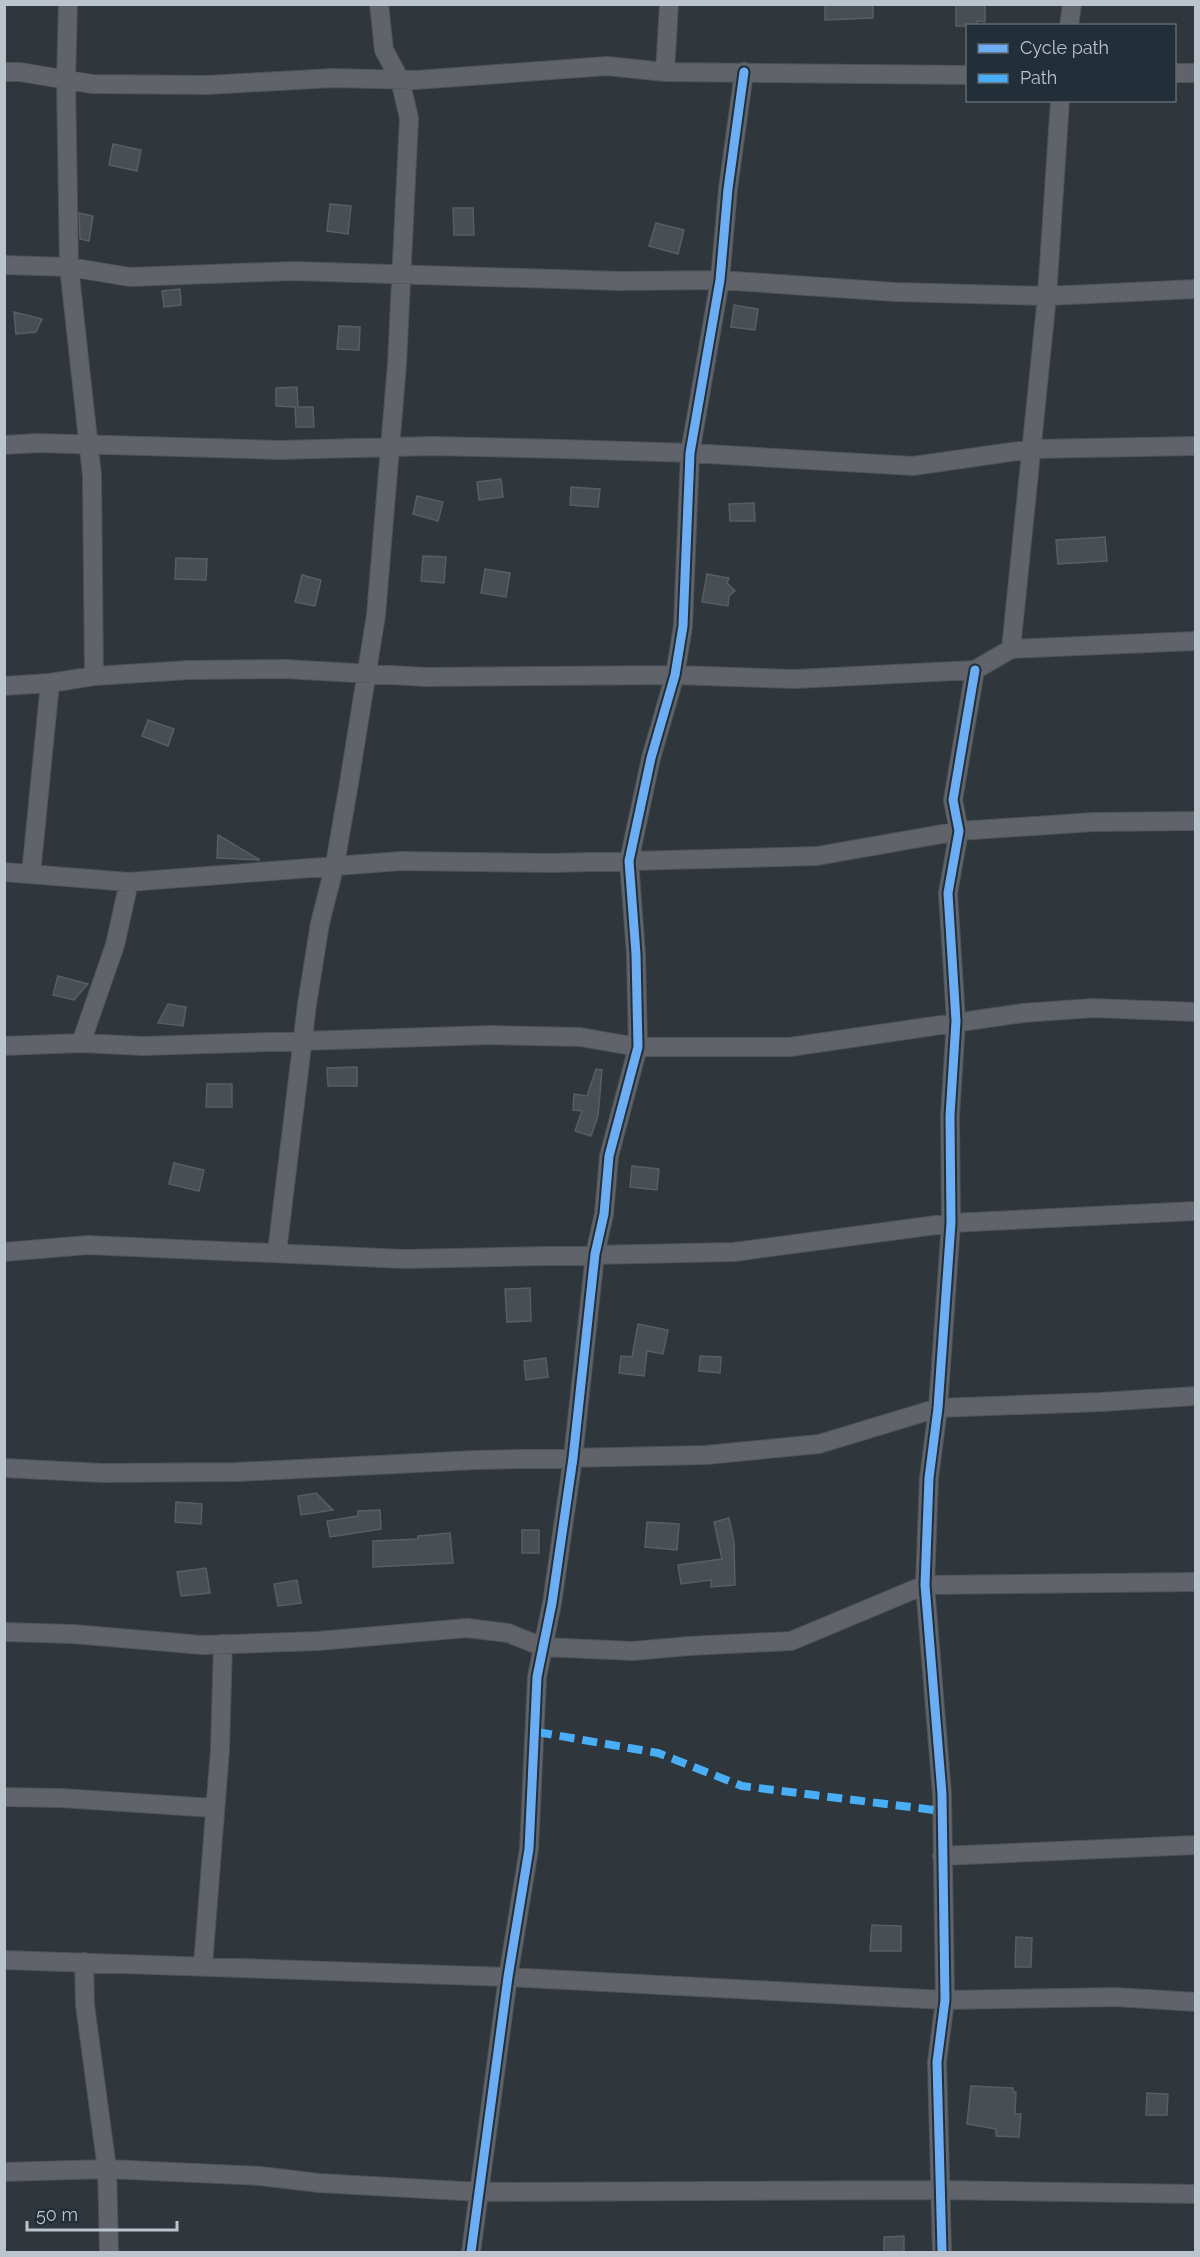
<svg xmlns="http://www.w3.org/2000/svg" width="1200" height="2257" font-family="Raleway,sans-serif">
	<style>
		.building { fill: #484f54; stroke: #585e63; stroke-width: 1.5 }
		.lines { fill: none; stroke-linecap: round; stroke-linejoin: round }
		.street-casing { stroke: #4d5257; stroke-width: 20 }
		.street { stroke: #60646a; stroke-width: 18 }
		.quiet { stroke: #49aef6; stroke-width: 8; stroke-dasharray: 15 8; stroke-linecap: butt }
		.cycleway-casing { stroke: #222e38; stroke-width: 13 }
		.cycleway { stroke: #6dadf4; stroke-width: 9 }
	</style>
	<rect width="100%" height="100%" fill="#2f363c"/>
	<path class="building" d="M825 4H873V18L825 20Z
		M956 4H985V22L977 21V26H956Z
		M113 144 141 150 137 171 109 165Z
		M330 204 351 206 348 234 327 231Z
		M453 208H473L474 235H454Z
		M79 213 93 216 89 241 80 239Z
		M656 223 684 230 678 254 649 246Z
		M180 289 181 305 164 307 162 291Z
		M734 305 758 309 755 330 731 327Z
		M14 312 42 319 36 332 16 334Z
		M339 326 360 327 359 350 337 349Z
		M297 387 298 407H313L314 427H296L295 407 276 406V388Z
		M501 479 503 497 479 500 477 482Z
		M571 487 600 489 598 507 570 505Z
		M417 496 443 502 438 521 413 514Z
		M754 503 755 521H730L729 504Z
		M1105 537 1107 561 1058 564 1056 540Z
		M423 556 446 557 444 583 421 581Z
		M176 558 207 559 206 580 175 579Z
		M485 569 510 573 506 597 481 593Z
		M707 574 729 578 727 583 735 591 729 596 728 606 702 602Z
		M302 575 321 580 315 606 295 602Z
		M148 720 174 729 168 746 142 736Z
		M218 835 260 860 217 858Z
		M58 976 88 984 74 1000 53 995Z
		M168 1004 186 1007 183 1026 158 1023Z
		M357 1067V1086H328L327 1068Z
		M596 1069 602 1070 598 1116 591 1136 575 1131 582 1111 573 1110 574 1094 587 1096Z
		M207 1084H232V1107H206Z
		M174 1163 204 1170 199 1191 169 1184Z
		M632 1166 659 1169 657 1190 630 1187Z
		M530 1288 531 1321 507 1322 505 1289Z
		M638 1324 668 1330 663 1354 647 1351 644 1376 619 1373 621 1356 632 1357Z
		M700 1356 721 1357 720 1373 699 1371Z
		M546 1358 548 1377 526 1380 524 1361Z
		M316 1493 333 1510 301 1515 298 1496Z
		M176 1502 202 1504 201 1524 175 1522Z
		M380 1510 381 1529 330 1537 327 1521 358 1516V1511Z
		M729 1518 734 1542 735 1585 711 1587V1580L681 1584 678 1565 722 1559 714 1522Z
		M647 1522 679 1524 677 1550 645 1547Z
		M522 1530H539V1553H522Z
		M450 1533 453 1563 373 1567V1541L418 1539V1536Z
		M206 1568 210 1593 181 1596 177 1572Z
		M297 1580 301 1603 278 1606 274 1584Z
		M872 1925 901 1926V1951H870Z
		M1016 1937 1032 1938 1031 1967H1015Z
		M971 2086 1013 2088V2092H1016L1015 2114H1021L1019 2137 996 2136V2129L967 2124Z
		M1147 2093 1168 2094 1167 2115H1146Z
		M904 2236V2253H884V2237Z"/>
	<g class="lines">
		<g class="street-casing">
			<path id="street" d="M68 4 66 80 69 267 92 476 94 676
				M1069 26 1072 4
				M4 72H20L92 84 207 85 333 78 416 80 607 66 665 72 968 75
				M665 72 669 4
				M1174 73H1196
				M4 265 69 267 130 277 293 271 620 281 720 280 895 292 1047 296 1196 289
				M4 445 38 443 280 450 432 446 563 449 690 453 913 466 1032 449 1196 446
				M1011 649 1047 296 1060 100
				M4 686 50 683 94 676 189 670 285 669 426 677 675 675 795 679 975 670 1011 649 1196 641
				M4 872 129 882 401 861 553 863 817 856 959 831 1094 822 1196 821
				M31 874 50 683
				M81 1043 115 945 129 882
				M4 1046 81 1043 143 1046 490 1035 580 1037 638 1047H790L1023 1013 1093 1008 1196 1012
				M4 1252 88 1245 405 1259 734 1252 951 1223 1196 1211
				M277 1252 307 1004 320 923 335 864 349 783 376 615 397 364 409 118 400 80 384 50 379 4
				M4 1468 103 1473 237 1472 476 1460 706 1455 819 1444 938 1408 1101 1402 1196 1396
				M4 1632 73 1634 202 1645 318 1641 467 1628 508 1633 543 1647 633 1651 689 1646 791 1641 925 1585 1196 1582
				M4 1797 61 1798 214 1808
				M942 1856 1196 1845
				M4 1960 508 1977 945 2000 1115 1997 1196 2002
				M84 1962 85 2005 107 2169 109 2252
				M203 1965 220 1749 223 1644
				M4 2172 107 2169 260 2176 319 2183 480 2192 941 2190 1196 2194
				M471 2252 508 1977 529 1849 537 1677 552 1603 573 1458 595 1254 604 1214 609 1156 638 1047 636 954 629 861 651 758 675 675 683 626 690 453 720 280 728 189 744 72
				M942 2252 937 2062 945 2000 942 1794 925 1585 929 1478 938 1408 951 1223 950 1116 956 1021 948 893 959 831 953 800 975 670"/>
		</g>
		<use href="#street" class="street"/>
		<path class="quiet" d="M537 1732 658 1753 742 1786 942 1811"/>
		<g class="cycleway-casing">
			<path id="cycleway" d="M471 2252 508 1977 529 1849 537 1677 552 1603 573 1458 595 1254 604 1214 609 1156 638 1047 636 954 629 861 651 758 675 675 683 626 690 453 720 280 728 189 744 72
				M942 2252 937 2062 945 2000 942 1794 925 1585 929 1478 938 1408 951 1223 950 1116 956 1021 948 893 959 831 953 800 975 670"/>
		</g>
		<use href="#cycleway" class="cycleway"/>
	</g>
	<rect width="1200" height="2257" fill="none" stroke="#bbc3cc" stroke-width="12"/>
	<rect x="966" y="24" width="210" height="78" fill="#222e38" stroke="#5f6a73" stroke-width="1.5"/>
	<rect x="978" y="44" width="30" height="9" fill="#6dadf4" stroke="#5f6a73" stroke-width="1.5"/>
	<text x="1020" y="54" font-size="18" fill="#bbc3cc">Cycle path</text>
	<rect x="978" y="74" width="30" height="9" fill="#49aef6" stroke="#5f6a73" stroke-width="1.5"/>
	<text x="1020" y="84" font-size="18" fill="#bbc3cc">Path</text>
	<path d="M27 2221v9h150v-9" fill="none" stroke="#bbc3cc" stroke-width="3"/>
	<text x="36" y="2221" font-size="18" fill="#bbc3cc" stroke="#222e38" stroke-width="4.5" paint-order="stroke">50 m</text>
</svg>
